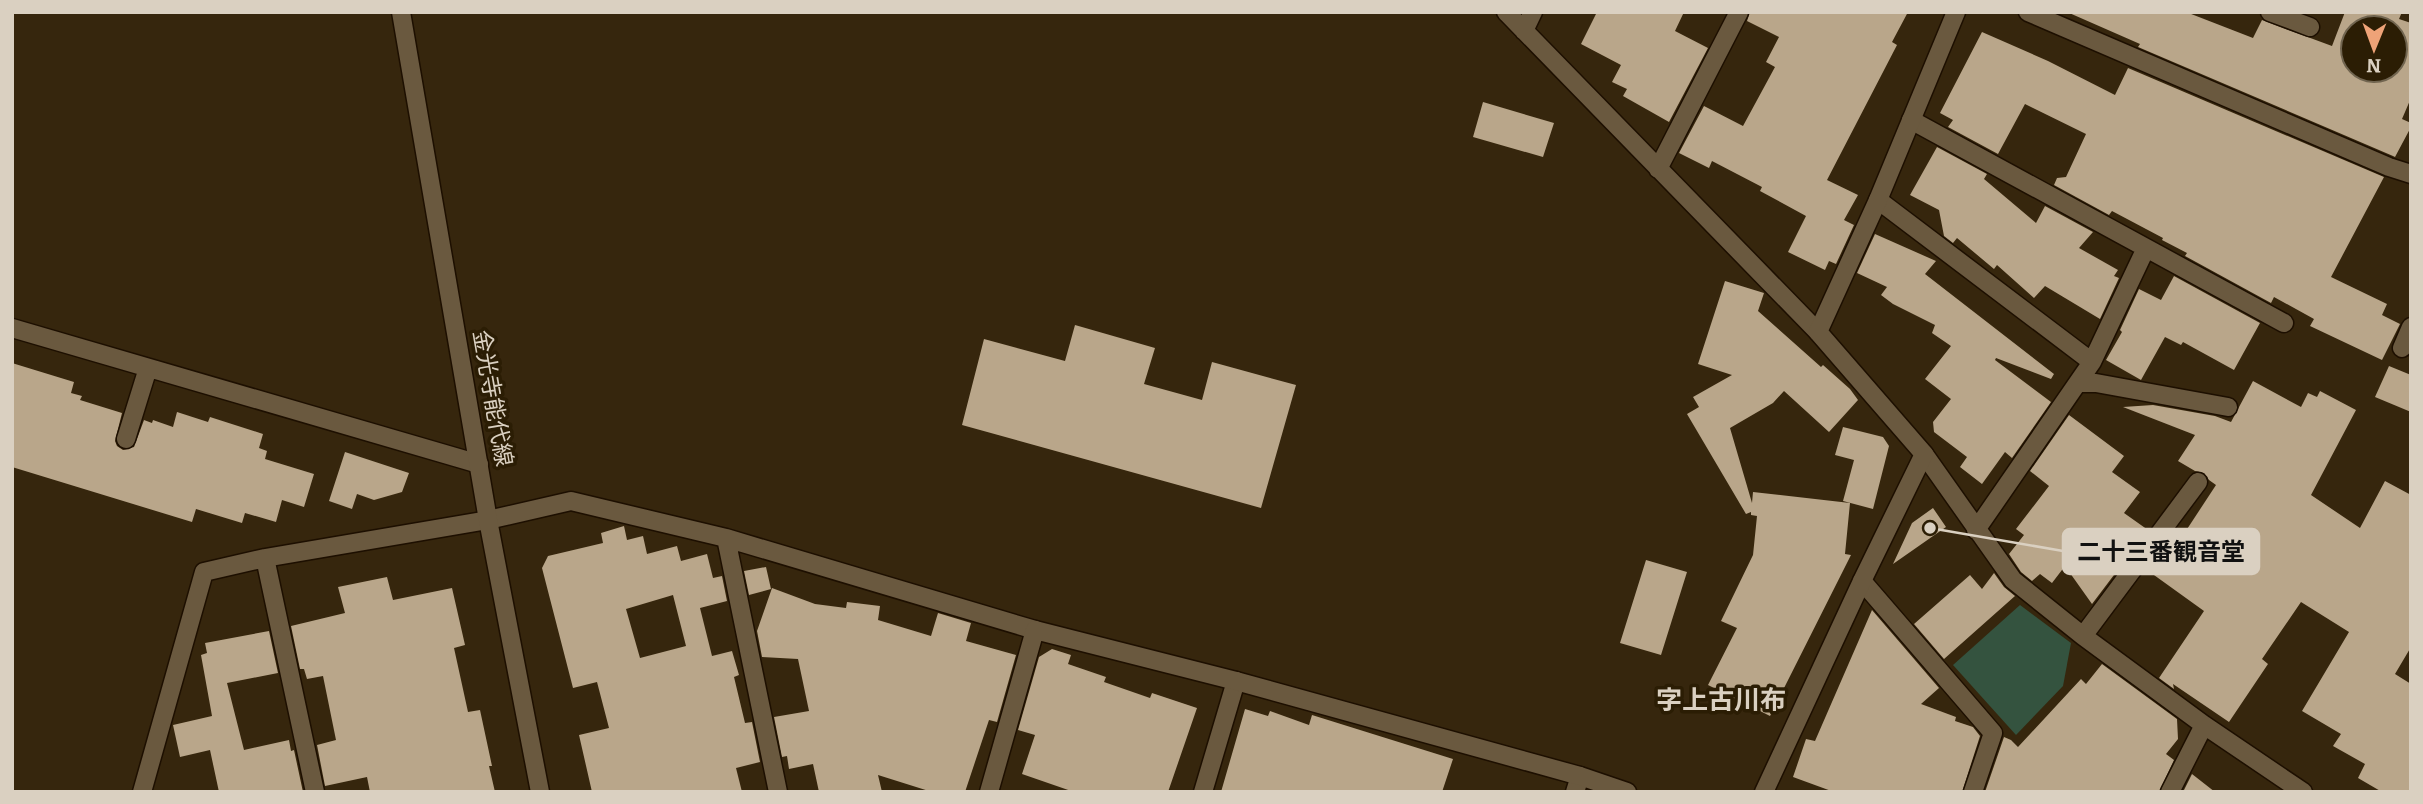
<svg xmlns="http://www.w3.org/2000/svg" width="2423" height="804" font-family="Bitter,'Noto Sans JP',serif">
	<style>
		.green { fill: #34533f }
		.building { fill: #b9a68a; fill-rule: evenodd }
		.lines { fill: none; stroke-linecap: round; stroke-linejoin: round }
		.street-casing { stroke: #1d0f00; stroke-width: 21 }
		.secondary-casing { stroke: #1d0f00; stroke-width: 21 }
		.street { stroke: #6a593f; stroke-width: 18 }
		.secondary { stroke: #6a593f; stroke-width: 18 }
		.labels { text-anchor: middle; dominant-baseline: central; stroke-width: 7; stroke-linejoin: round; paint-order: stroke }
		.street-label { font-size: 23px; fill: #dad0c1; stroke: #2b1d04 }
		.quarter-label { font-size: 26px; font-weight: bold; fill: #dad0c1; stroke: #2b1d04 }
		.leader { fill: none; stroke: #dad0c1; stroke-width: 2.5 }
		.callout-dot { fill: #dad0c1; stroke: #2b1d04; stroke-width: 2.5 }
		.callout { fill: #dad0c1; stroke: #dad0c1; stroke-width: 2.5 }
		.callout-label { font-size: 24px; text-anchor: middle; font-weight: bold; fill: #111 }
	</style>
	<rect width="100%" height="100%" fill="#36260d"/>
	<path class="green" d="M2020 605 2071 643 2063 686 2016 735 1953 665Z"/>
	<path class="building" d="M1597 12H1684L1675 31 1708 48 1669 122 1623 96 1627 89 1612 82 1621 65 1581 44Z
		M1750 12H1908L1892 42 1897 45 1827 180 1858 195 1844 220 1854 225 1836 264 1829 261 1825 270 1788 252 1806 216 1760 191 1762 187 1712 161 1709 168 1679 153 1704 106 1743 126 1775 67 1766 62 1779 37 1747 21Z
		M2067 12H2186L2253 38 2262 20 2332 46 2345 12H2402L2399 19 2411 23V98L2402 119 2411 123V127L2395 157 2393 156 2138 47 2140 44ZM2353 28H2395V70H2353Z
		M1982 32 2048 61 2115 95 2128 68 2384 177 2331 277 2387 304 2382 315 2400 324 2382 360 2310 326 2314 319 2274 297 2271 303 2185 256 2187 253 2162 240 2163 238 2112 211 2109 215 2054 185 2057 178 2066 177 2086 134 2025 104 1998 154 1948 127 1953 120 1940 113Z
		M1483 102 1554 123 1543 157 1473 137Z
		M1937 147 1987 174 1984 179 2036 223 2045 206 2093 232 2079 248 2118 270 2114 276 2119 278 2100 319 2045 286 2034 298 1997 265 1994 269 1957 238 1953 243 1944 236 1939 210 1910 195Z
		M1875 234 1936 261 1925 274 2054 374 2051 379 1996 358 1995 360 2051 402 2012 458 2005 452 1982 484 1960 467 1967 457 1934 432 1933 422 1951 399 1925 379 1951 346 1932 333 1935 325 1893 304 1881 295 1887 287 1857 273Z
		M2174 276 2260 323 2234 370 2183 342 2181 345 2165 337 2141 380 2106 360 2122 332 2120 330 2139 289 2161 300Z
		M1725 281 1764 293 1758 311 1821 367 1823 365 1850 389 1858 400 1829 432 1784 391 1773 403 1730 428 1752 503 1753 492 1850 503 1845 554 1851 555 1770 716 1708 685 1737 628 1721 621 1753 555 1757 516 1751 515V512L1746 514 1687 414 1699 407 1693 397 1732 375 1698 364Z
		M1075 325 1155 348 1144 384 1202 400 1212 362 1296 385 1261 508 962 425 984 339 1065 361Z
		M12 363 74 382 71 393 82 396 80 400 122 413 115 441 117 446 123 450 134 447 144 420 152 423 153 420 173 427 177 412 208 422 210 417 263 434 259 448 267 451 265 459 314 474 304 507 282 500 276 522 245 513 242 523 196 509 192 522 12 467Z
		M2389 366 2411 375V412L2375 397Z
		M2253 381 2301 407 2308 393 2317 397 2320 391 2356 410 2311 495 2360 528 2385 481 2411 495V647L2395 674 2411 684V792H2382L2358 778 2365 764 2333 746 2341 734 2302 711 2349 632 2301 602 2262 659 2268 664 2229 722 2173 684 2174 689 2159 678 2204 611 2147 570 2167 543 2174 549 2216 485 2209 480 2204 473 2195 471 2178 461 2195 435 2123 407 2153 405 2215 416 2231 422Z
		M2069 415 2124 456 2112 472 2140 492 2124 513 2148 530 2092 604 2065 566 2052 583 2040 574 2032 581 2021 572 2009 554 2024 535 2016 529 2049 486 2030 471Z
		M1843 427 1883 437 1889 446 1873 509 1843 501 1854 460 1835 455Z
		M345 452 409 473 402 492 374 500 357 494 352 509 329 501Z
		M1933 508 1946 527 1893 564 1912 523Z
		M624 526 627 540 643 536 647 554 677 546 681 561 707 554 713 578 722 576 727 601 700 608 712 656 732 651 739 675 734 677 745 723 752 722 760 762 736 768 742 792H592L579 735 609 728 597 682 573 688 542 568 548 556 603 543 601 533ZM673 595 686 646 640 658 626 609Z
		M1646 560 1687 572 1661 655 1620 643Z
		M766 567 771 589 749 595 744 571Z
		M1994 573 2004 587 2015 596 1944 659 1914 624 1970 575 1982 589Z
		M387 577 393 600 452 588 465 645 454 648 468 712 480 710 492 766H489L495 792H370L367 777 325 786 317 745 336 740 323 676 307 679 304 669H300L291 626 345 613 338 587Z
		M772 588 815 604 846 608 847 602 880 606 878 620 931 636 938 613 971 623 966 641 1016 655 997 722 989 720 965 792H932L878 775 882 792H819L813 764 789 769 787 756 782 757 774 717 809 711 798 659 762 657 757 631Z
		M1872 610 1939 688 1921 704 1956 717 1955 721 1973 727 1980 736 1962 792H1834L1793 777 1806 739 1815 741Z
		M269 631 278 673 227 683 244 750 289 740 291 751 294 750 303 792H219L210 750 180 757 173 725 212 716 201 655 207 653 205 643Z
		M1052 649 1071 655 1068 664 1106 677 1104 682 1150 698 1152 693 1197 708 1168 792H1074L1022 774 1035 735 1018 730 1039 657Z
		M2102 664 2177 719 2178 739 2166 754 2174 760 2159 792H1985L2004 737 2011 740 2018 747 2081 679 2086 684Z
		M1245 709 1268 716 1270 711 1309 725 1312 715 1453 759 1442 792H1221Z
		M2192 774 2215 792H2183Z"/>
	<g class="lines">
		<g class="street-casing">
			<path id="street" d="M1506 12 1818 332
				M2028 12 2389 167 2411 174
				M2270 12 2310 27
				M1524 31 1533 12
				M1911 120 2284 323
				M1658 169 1739 12
				M1878 200 2092 362 2146 248
				M12 328 479 464
				M2402 348 2411 327
				M2078 383H2096L2228 407
				M126 439 148 368
				M1924 454 2013 580 2083 636 2204 725 2303 792
				M1976 530 2092 362
				M726 538 778 792
				M265 558 315 792
				M1862 581 1993 733 1973 792
				M2083 636 2198 482
				M142 792 204 572 265 558 488 520 571 501 726 538 1035 630
				M1203 792 1236 681
				M1575 792 1580 776
				M2170 792 2204 725"/>
		</g>
		<g class="secondary-casing">
			<path id="secondary" d="M401 12 488 520 540 792
				M989 792 1035 630 1236 681 1580 776 1627 792
				M1764 792 1862 581 1924 454 1818 332 1878 200 1956 12"/>
		</g>
		<use href="#street" class="street"/>
		<use href="#secondary" class="secondary"/>
	</g>
	<g class="labels">
		<g class="street-label">
			<text transform="translate(493 398) rotate(80)">金光寺能代線</text>
		</g>
		<g class="quarter-label">
			<text x="1721" y="700">字上古川布</text>
		</g>
	</g>
	<path class="leader" d="M1930 528L2063 551"/>
	<circle class="callout-dot" cx="1930" cy="528" r="7"/>
	<rect class="callout" x="2063" y="529" width="196" height="45" rx="7"/>
	<g class="callout-label">
		<text x="2161" y="560">二十三番観音堂</text>
	</g>
	<rect width="2423" height="804" fill="none" stroke="#dad0c1" stroke-width="28"/>
	<g transform="translate(2374 49) rotate(181)"><circle r="33" fill="#2b1d04" stroke="#716550" stroke-width="2"/>
	<path d="M0-5L12 26L0 18L-12 26Z" fill="#efa378"/>
	<text y="-10" font-size="19" font-weight="bold" text-anchor="middle" fill="#dad0c1">N</text>
	</g>
</svg>
